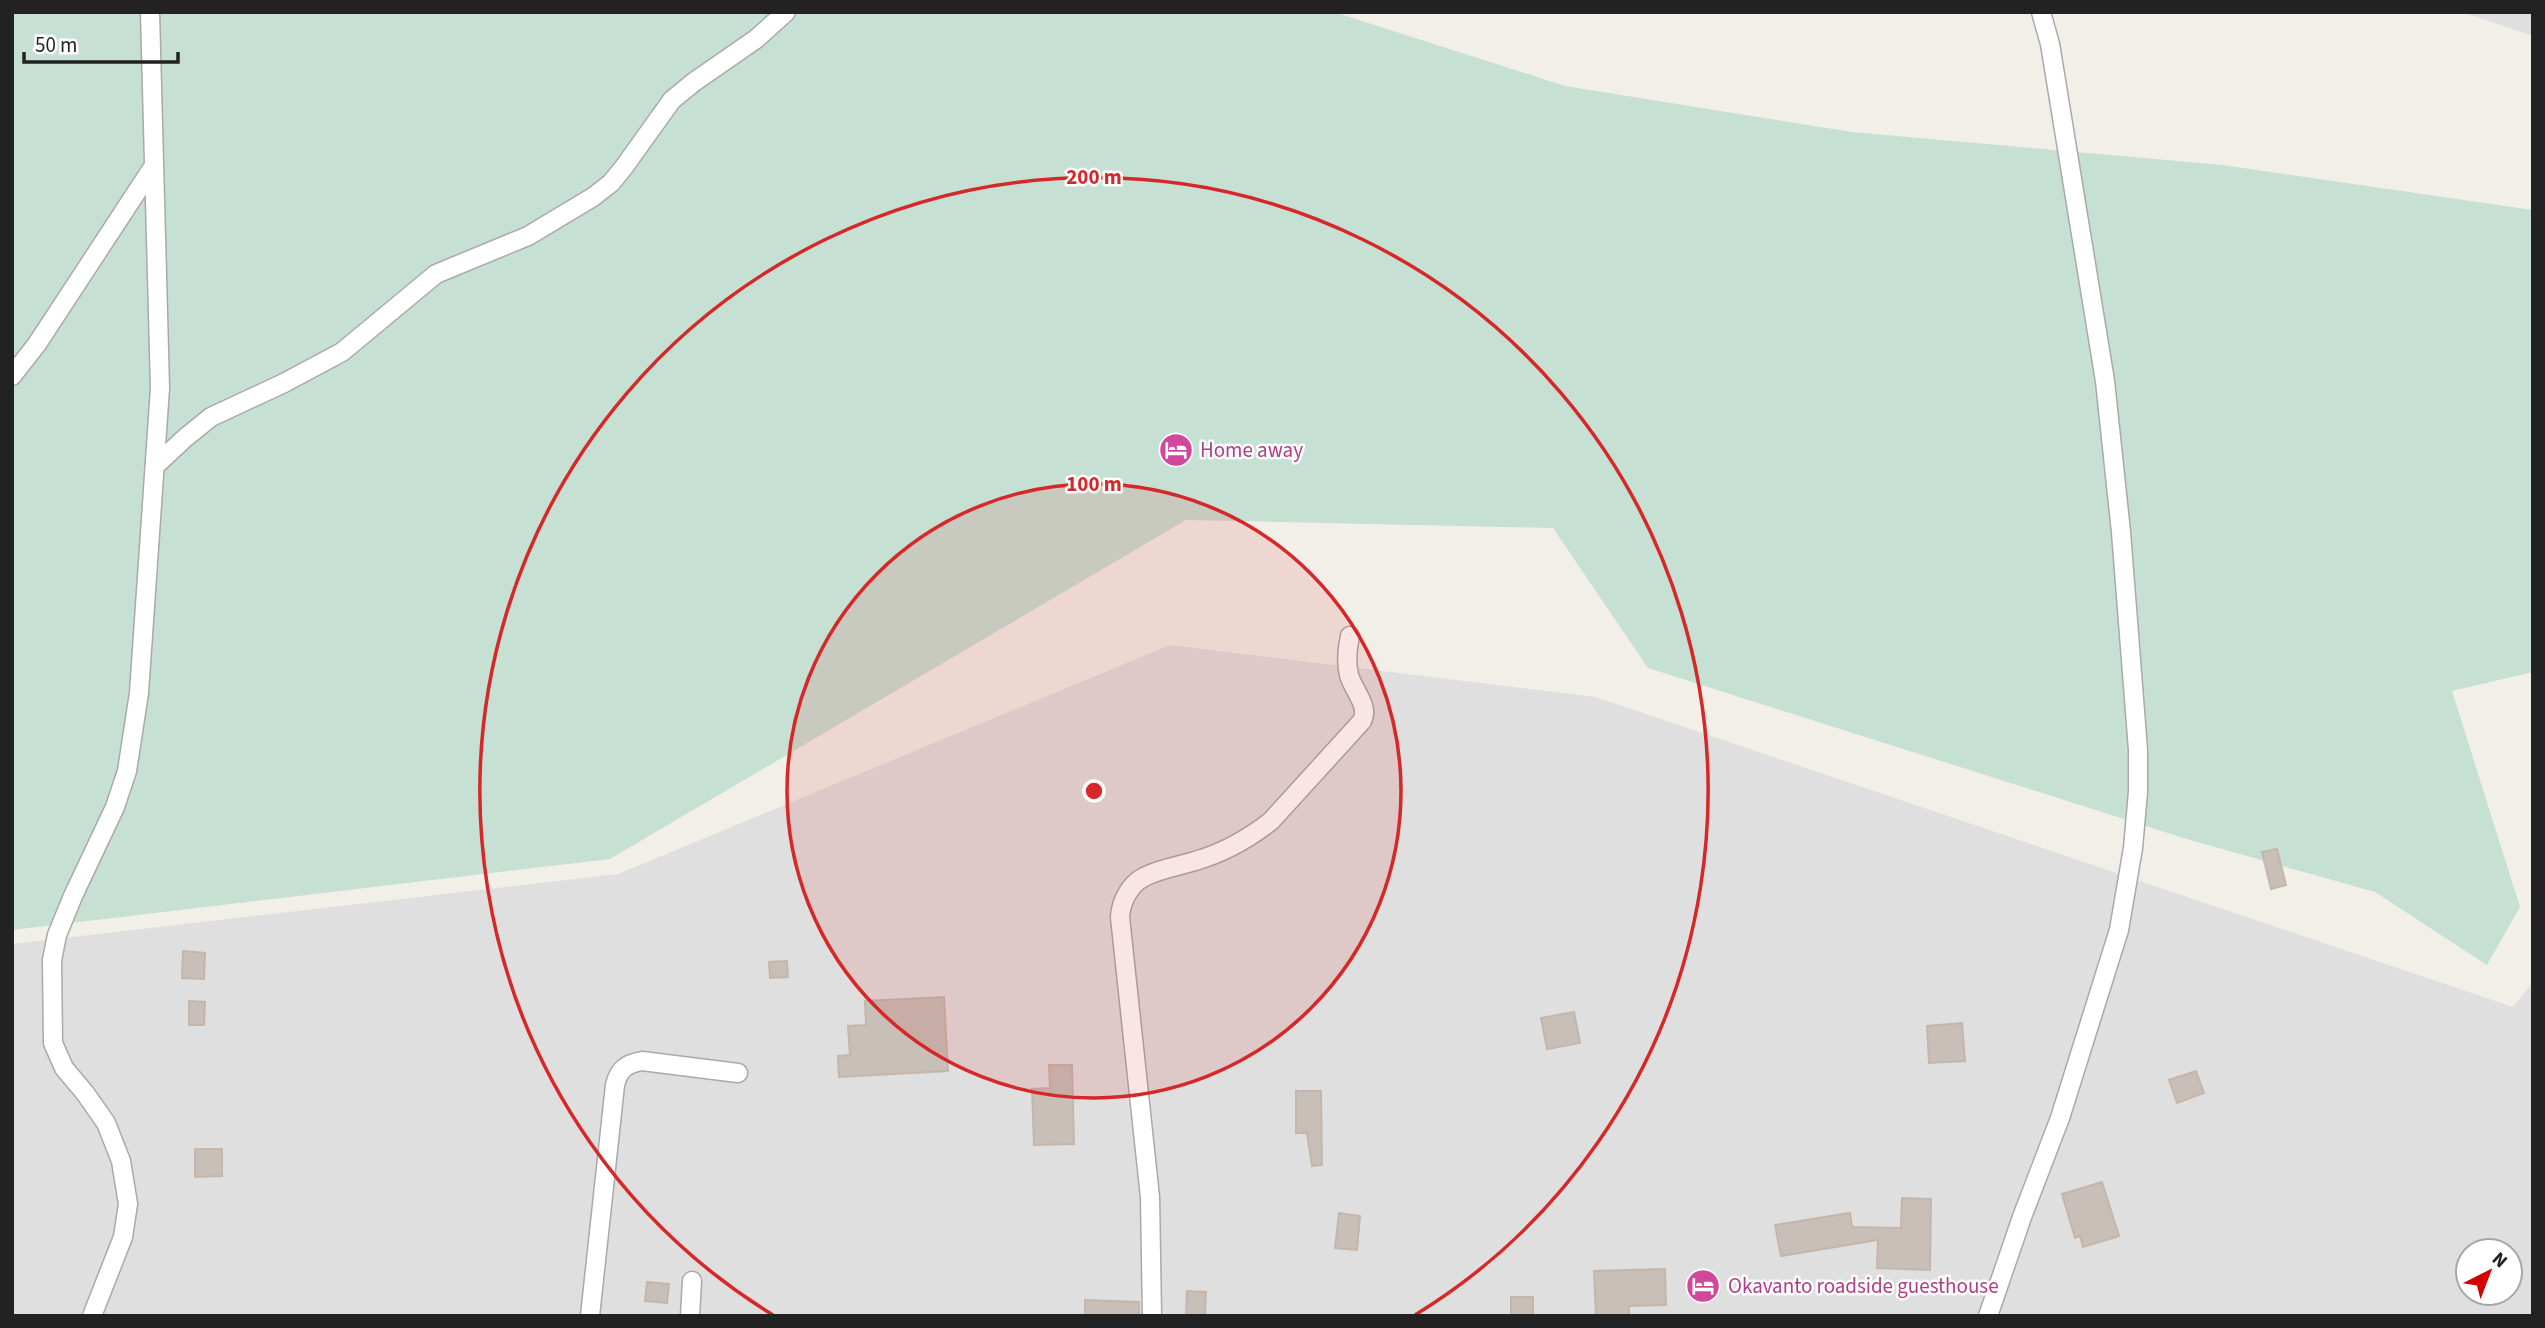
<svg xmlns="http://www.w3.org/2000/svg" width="2545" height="1328" font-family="'Source Sans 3',sans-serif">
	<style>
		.residential { fill: #e0dfdf; fill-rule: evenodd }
		.wetland { fill: #c6e0d4 }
		.building { fill: #c7bfb8; stroke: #c4b6ab; stroke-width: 2 }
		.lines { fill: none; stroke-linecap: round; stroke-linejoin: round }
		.minor-casing { stroke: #a9a9a9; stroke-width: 21 }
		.minor { stroke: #fff; stroke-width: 18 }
		.ring { fill: none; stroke: #d62828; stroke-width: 3.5 }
		.labels { text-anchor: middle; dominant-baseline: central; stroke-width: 5; stroke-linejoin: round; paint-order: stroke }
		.hotel-label { font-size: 21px; fill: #b23c85; stroke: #fff; text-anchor: start }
		.centre { fill: #d62828; stroke: #fff; stroke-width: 3.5 }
		.ring-label { font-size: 21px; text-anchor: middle; font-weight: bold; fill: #d62828; stroke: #fff; stroke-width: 5; stroke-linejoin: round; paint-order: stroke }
	</style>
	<rect width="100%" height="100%" fill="#f2efe9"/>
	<path class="residential" d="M2462 12H2533V36Z
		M1170 645 1596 697 2513 1007 2533 982V1316H12V944L618 874ZM2468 1251H2510V1293H2468Z"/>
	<path class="wetland" d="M12 12H1334L1565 86 1852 132 2222 165 2533 210V672L2452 691 2520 907 2487 965 2375 892 2190 840 1648 668 1553 528 1186 520 610 859 12 930Z"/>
	<path class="building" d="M2277 849 2286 885 2271 889 2262 852Z
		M183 951 205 953 204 979 182 978Z
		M787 961 788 977 770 978 769 962Z
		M944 997 948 1071 839 1077 838 1056 850 1055 848 1026 866 1025 865 1001Z
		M189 1001 205 1002 204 1025H189Z
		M1574 1012 1580 1043 1547 1049 1541 1018Z
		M1962 1023 1965 1061 1929 1063 1927 1026Z
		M1049 1065H1072L1074 1144 1034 1145 1032 1089 1050 1088Z
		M2196 1071 2204 1093 2177 1103 2169 1080Z
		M1296 1091H1321L1322 1165 1312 1166 1307 1133H1296Z
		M195 1149H222V1176L195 1177Z
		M2102 1182 2119 1236 2083 1247 2080 1236 2075 1238 2062 1194Z
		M1902 1198 1931 1199 1930 1270 1877 1268 1878 1240 1781 1256 1775 1225 1850 1213 1852 1227 1901 1228Z
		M1339 1213 1360 1216 1357 1250 1335 1248Z
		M1665 1269 1666 1305 1629 1306V1316H1596L1594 1271Z
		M647 1282 669 1284 667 1303 645 1301Z
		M1187 1291 1206 1292 1205 1316H1186Z
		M1511 1297H1533V1316H1511Z
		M1085 1300 1139 1302V1316H1085Z"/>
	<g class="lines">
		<g class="minor-casing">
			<path id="minor" d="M12 376 37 344 153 167
				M155 466 185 438 211 417 284 383 342 352 436 274 528 236 593 197 611 183 624 167 672 100 694 82 756 39 786 12
				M92 1316 123 1237 128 1204 121 1161 106 1123 85 1093 64 1068 53 1043 52 960 57 935 73 896 115 807 127 771 139 693 160 388 150 12
				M590 1316 615 1085C619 1069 626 1064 642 1061L738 1073
				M690 1316 692 1281
				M1152 1316 1150 1197 1120 917C1121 902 1129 885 1144 877 1159 869 1179 866 1195 861 1223 853 1248 839 1271 821L1362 721C1370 706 1353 690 1349 675 1346 662 1347 649 1350 636
				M1988 1316 2022 1217 2060 1118 2119 930 2133 848 2138 792V750L2121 532 2105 381 2050 44 2041 12"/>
		</g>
		<use href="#minor" class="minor"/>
	</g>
	<circle cx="1094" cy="791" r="307" fill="#d62828" fill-opacity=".12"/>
	<g class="ring">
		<circle cx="1094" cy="791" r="307"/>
		<path d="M773 1315A614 614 0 1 1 1415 1315"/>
	</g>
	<defs>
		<g id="hotel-disc" transform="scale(1.75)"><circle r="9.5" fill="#d1479c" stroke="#fff"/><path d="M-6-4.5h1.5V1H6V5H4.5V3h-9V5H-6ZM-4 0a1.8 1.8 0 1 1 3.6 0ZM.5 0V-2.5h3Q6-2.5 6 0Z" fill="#fff"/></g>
	</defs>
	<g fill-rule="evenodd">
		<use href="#hotel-disc" x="1176" y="450"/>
		<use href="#hotel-disc" x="1703" y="1286"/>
	</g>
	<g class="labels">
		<g class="hotel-label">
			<text x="1200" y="450">Home away</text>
			<text x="1728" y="1286">Okavanto roadside guesthouse</text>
		</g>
	</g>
	<circle cx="1094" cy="791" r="10" class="centre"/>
	<g class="ring-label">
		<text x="1094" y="184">200 m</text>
		<text x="1094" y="491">100 m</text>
	</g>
	<rect width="2545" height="1328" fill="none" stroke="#222222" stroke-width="28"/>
	<g transform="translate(2489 1272) rotate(42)"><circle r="33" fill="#ffffff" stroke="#a7a7a7" stroke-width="2"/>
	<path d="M0-5L12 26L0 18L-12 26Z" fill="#d40000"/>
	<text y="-10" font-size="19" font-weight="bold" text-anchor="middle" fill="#222222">N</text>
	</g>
	<path d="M24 52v10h154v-10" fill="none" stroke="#222222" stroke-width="3.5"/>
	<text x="35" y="52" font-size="21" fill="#222222" stroke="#ffffff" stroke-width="5" paint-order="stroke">50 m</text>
</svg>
